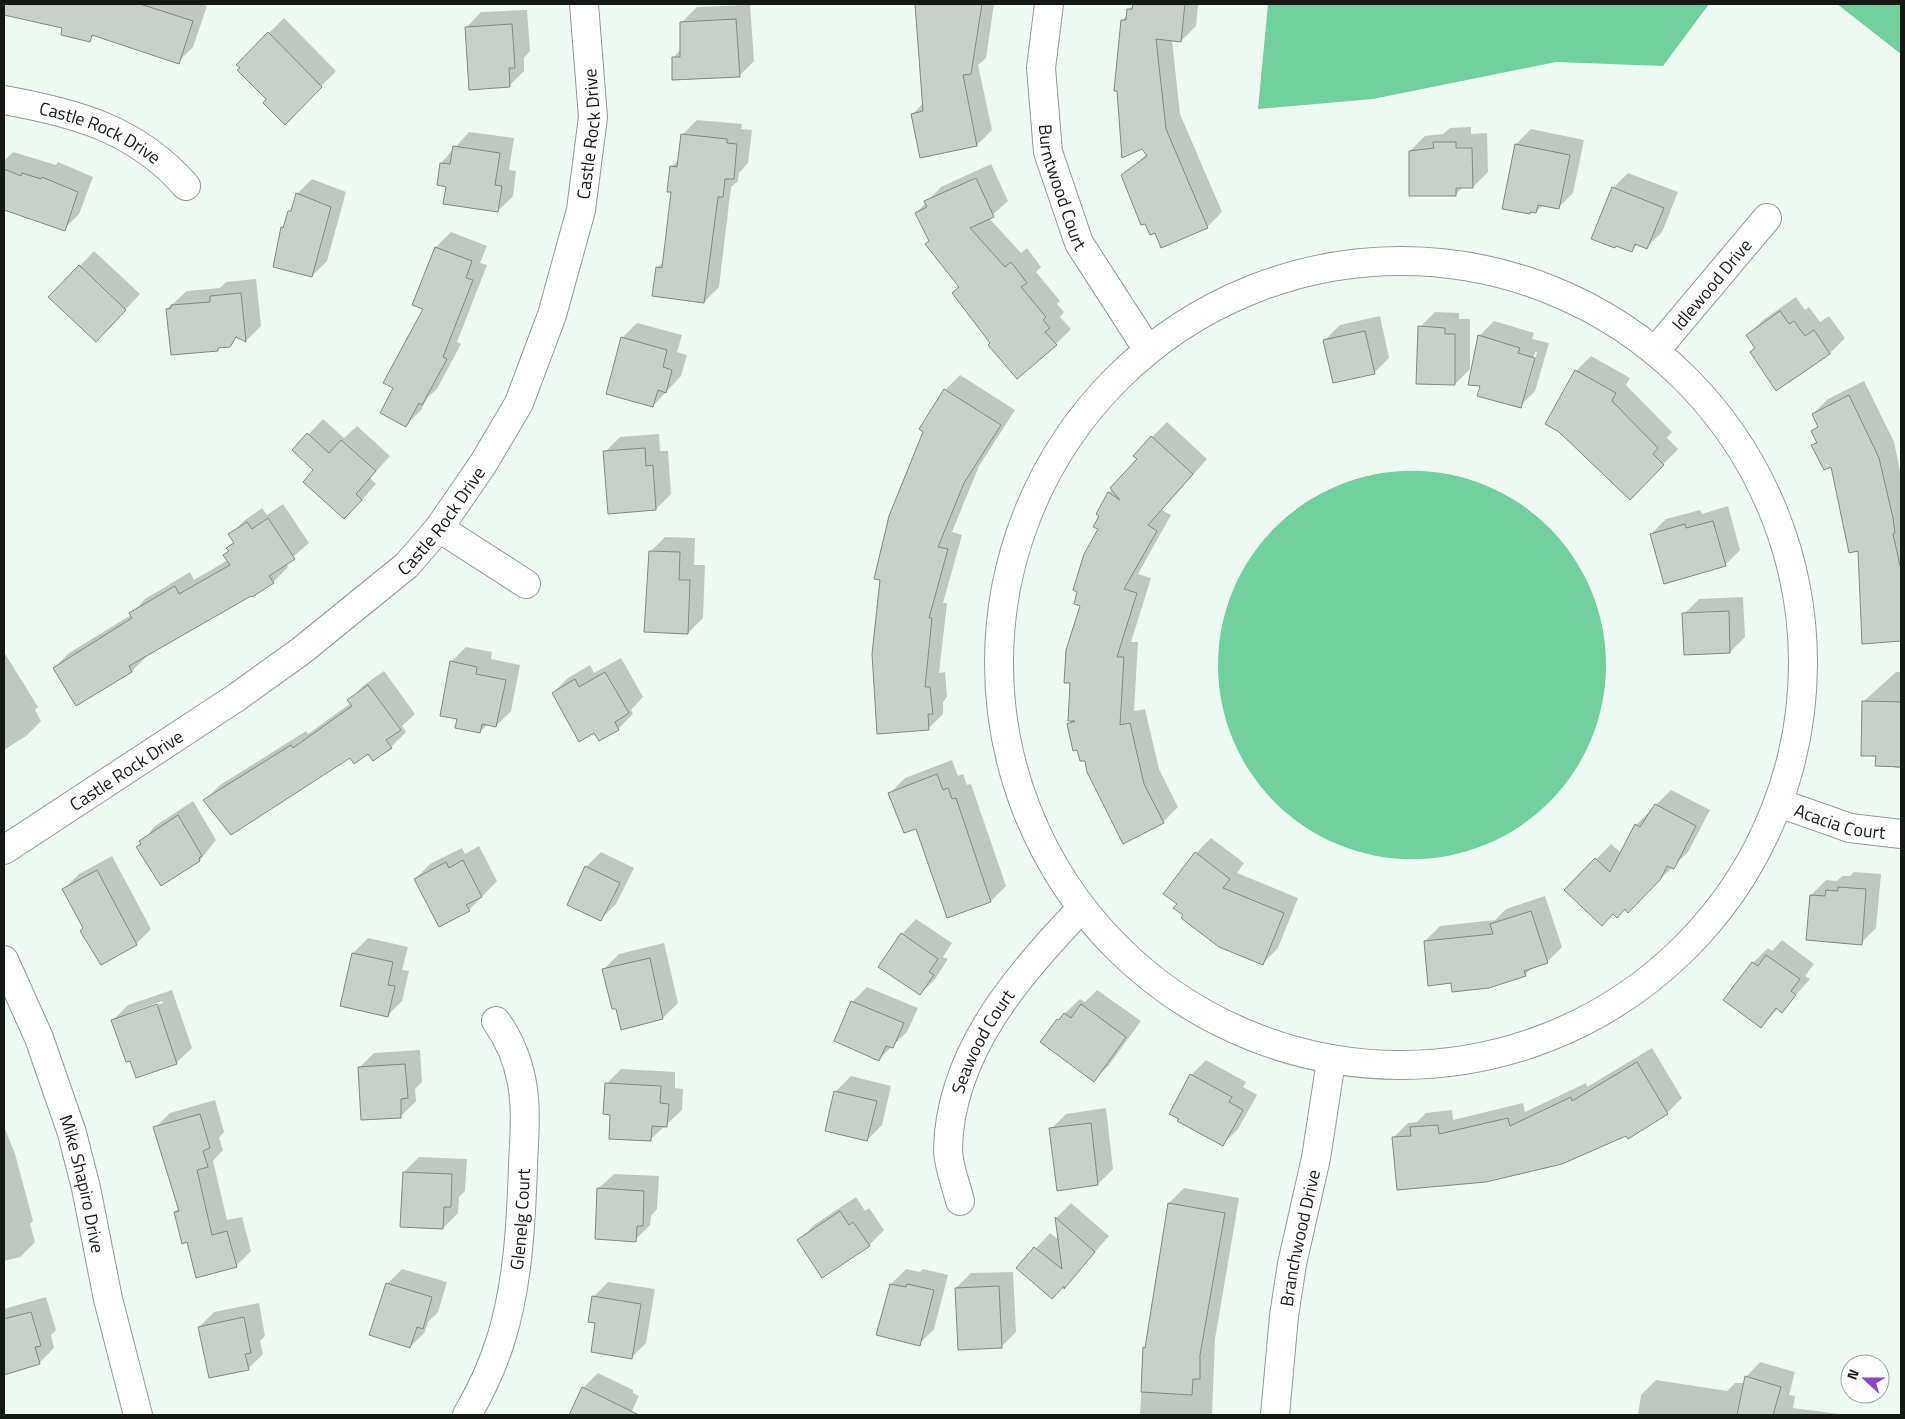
<svg xmlns="http://www.w3.org/2000/svg" width="1905" height="1419" font-family="'Titillium Web',sans-serif">
	<style>
		.forest { fill: #72d09e }
		.shadow { fill: #0003; fill-rule: evenodd }
		.building { fill: #c7d1ca; stroke: #808983 }
		.lines { fill: none; stroke-linecap: round; stroke-linejoin: round }
		.minor-casing { stroke: #909a94; stroke-width: 30 }
		.minor { stroke: #fff; stroke-width: 28 }
		.labels { text-anchor: middle; dominant-baseline: central; stroke-width: 4; stroke-linejoin: round; paint-order: stroke }
		.street-label { font-size: 18px; fill: #151916; stroke: #fff }
	</style>
	<rect width="100%" height="100%" fill="#eff9f3"/>
	<path class="forest" d="M1268 4H1709L1663 66 1556 62 1373 99 1258 109Z
		M1837 4H1901V54Z
		M1218 665a194 194 0 1 1 388 0a194 194 0 1 1-388 0Z"/>
	<path class="shadow" d="M4 4H199L207 6 193 47 178 62 95 34 89 40 63 27 4 14Z
		M937 4H994L986 58 978 65 992 130 977 145 913 114 923 103Z
		M1134 4H1198L1196 26 1181 41 1172 40 1180 114 1222 212 1207 227 1155 231 1122 176 1147 154 1123 20Z
		M750 5 754 61 739 76 673 58 681 49 682 22 697 7Z
		M527 10 530 51 524 58V71L509 86 466 28 481 12Z
		M284 18 336 71 285 123 238 64Z
		M697 120 742 124 741 129 752 130 748 163 739 173 738 181 731 187 719 287 704 302 657 268 664 261 672 191 671 167 680 158 682 135Z
		M1471 127V134L1487 133 1488 172 1473 187H1463L1456 194 1410 151 1425 136 1443 134 1450 128Z
		M1531 129 1584 140 1573 193 1558 208 1543 205 1536 212 1529 213 1516 144Z
		M469 132 514 138 509 170 516 171 513 196 498 211 447 186 438 184 441 163Z
		M13 152 56 165 58 162 93 177 79 214 64 229 4 208V161Z
		M991 164 1008 201 989 218 1021 253 1027 248 1041 267 1036 272 1060 301 1057 304 1064 312 1060 317 1071 329 1056 344 992 343 930 241 916 213 941 187Z
		M1628 173 1678 192 1662 232 1647 247 1638 244 1631 250 1613 188Z
		M312 179 346 192 327 261 312 276 282 228 293 207 297 194Z
		M451 232 487 246 480 263 487 265 457 342 461 344 437 389 428 397 421 410 406 425 436 247Z
		M94 251 140 294 111 325 80 266Z
		M256 279 261 326 246 341 238 336 229 345 221 346 218 350 167 309 187 291 220 288 226 282Z
		M1796 297 1805 310 1809 307 1820 322 1829 316 1845 338 1830 353 1777 389 1748 335 1763 320Z
		M1435 312 1459 313V319H1470V369L1455 384 1420 327Z
		M1380 316 1389 358 1374 373 1325 340 1340 325Z
		M1494 321 1534 333 1532 339 1549 343 1535 391 1520 406 1482 384 1479 336ZM1535 352H1537L1527 390H1524Z
		M637 323 682 335 677 352 687 355 681 376 653 406 622 338Z
		M1591 356 1630 378 1626 385 1672 432 1667 438 1678 449 1645 483 1576 371Z
		M960 375 1015 410 979 466 952 532 962 535 943 603H947L939 673 945 672 947 697 943 702V714L928 729 878 733 945 390Z
		M1864 381 1894 442 1901 476V640L1864 642 1859 550 1831 465 1813 445 1817 441 1812 431 1819 425 1813 414 1828 399Z
		M323 419 344 438 357 426 390 456 370 478 376 484 359 503 315 470 294 450Z
		M1167 422 1207 459 1162 510 1171 515 1138 574 1151 578 1131 642H1138L1134 711 1145 709 1159 769 1178 807 1163 822 1086 759 1078 749 1069 724 1073 720 1081 605 1109 493 1139 459 1152 437Z
		M659 434 660 451H668L671 494 656 509 605 452 620 437Z
		M283 504 309 543 286 563 288 567 273 582 147 656 132 671 77 705 54 668 69 653 131 615 145 599 190 572 194 580 228 560V548L234 541 230 535 245 520 262 508 267 515Z
		M1728 506 1740 550 1725 565 1651 534 1666 519 1700 510 1702 514Z
		M665 537 695 538 694 565H705L703 618 688 633 650 552Z
		M1743 597 1745 637 1730 652 1684 614 1699 599Z
		M466 647 492 652 491 659 520 665 511 711 496 726 488 724 480 732 459 718 451 662Z
		M4 652 38 707 35 710 41 721 26 736 4 750Z
		M621 658 643 697 631 710 633 714 618 729 595 731 553 693 568 678 590 665 594 673Z
		M384 671 415 714 402 726 406 732 391 747 350 757 205 800 220 785 306 731 308 734 351 703 349 700 364 685Z
		M1896 672H1901V768H1895L1894 755 1863 702Z
		M952 760 958 776 963 774 967 785 971 784 1006 886 991 901 948 916 917 827 890 793 905 778Z
		M1671 790 1710 810 1688 852 1628 911 1625 908 1614 913 1566 890 1611 844 1621 853 1636 825Z
		M193 801 216 840 200 860 161 884 138 847 155 826Z
		M1211 838 1244 863 1237 873 1298 898 1278 948 1263 963 1185 915 1178 903 1196 853Z
		M479 846 497 881 469 910 415 879 430 864 462 848 465 854Z
		M601 852 634 868 616 904 601 919 586 867Z
		M112 856 151 929 136 944 84 928 64 889 79 874Z
		M1854 872 1881 874 1876 928 1861 943 1811 895 1826 880 1837 881 1842 876H1850Z
		M1545 896 1562 947 1547 962 1534 966 1525 975 1452 982 1425 941 1440 926 1495 920 1506 909Z
		M916 919 952 943 943 957 948 959 935 979 920 994 902 934Z
		M368 938 408 947 402 970 409 971 402 1001 387 1016 353 953Z
		M1782 940 1814 964 1805 976 1810 979 1782 1011 1778 1008 1761 1027 1753 963 1768 948 1772 951Z
		M664 943 678 1003 663 1018 617 1007 604 969 619 954Z
		M867 987 918 1008 907 1032 879 1059 852 1002Z
		M172 990 192 1048 176 1063 113 1020 128 1005ZM162 1001 163 1003 129 1015V1013Z
		M1097 990 1141 1021 1109 1065 1094 1080 1058 1020 1080 999 1085 1002Z
		M1652 1048 1682 1098 1667 1113 1626 1134 1393 1138 1408 1123 1417 1122 1426 1113 1452 1110 1453 1120 1523 1103 1525 1112 1586 1083 1587 1087Z
		M420 1050 422 1082 415 1089 416 1101 401 1116 359 1068 374 1053Z
		M1206 1060 1246 1082 1243 1087 1257 1095 1238 1129 1223 1144 1191 1075Z
		M621 1069 675 1072V1088L683 1089 682 1110 650 1140 606 1084Z
		M851 1076 891 1086 882 1125 867 1140 826 1130 836 1091Z
		M215 1100 224 1132 219 1138 223 1150 213 1161 227 1220 242 1217 251 1251 236 1266 188 1241 175 1212 179 1208 155 1128 170 1113Z
		M1106 1108 1113 1169 1098 1184 1051 1129 1066 1114Z
		M4 1126 15 1154 33 1221 30 1224 35 1242 20 1257 4 1261Z
		M419 1157 467 1159 465 1191 459 1197 458 1213 443 1228 402 1226 404 1172Z
		M614 1174 659 1176 657 1209 651 1216 650 1225 635 1240 598 1189Z
		M1184 1188 1239 1198 1215 1339 1212 1415H1140L1144 1348 1147 1346 1169 1203Z
		M856 1197 865 1211 869 1208 884 1230 869 1245 799 1240 814 1225Z
		M1071 1203 1109 1236 1065 1286 1018 1268 1050 1233 1059 1240 1056 1218Z
		M402 1269 447 1282 438 1312 428 1322 425 1332 410 1347 387 1284Z
		M906 1269 920 1272 923 1269 948 1275 934 1329 919 1344 891 1284Z
		M1013 1272 1016 1332 1001 1347 956 1288 971 1273Z
		M608 1282 655 1289 646 1343 631 1358 597 1322 593 1297Z
		M46 1297 56 1330 51 1335 54 1348 39 1363 4 1373V1309Z
		M259 1303 265 1336 260 1341 263 1354 248 1369 199 1327 214 1312Z
		M1760 1362 1795 1372 1789 1395 1795 1396 1793 1408 1847 1415H1638L1641 1395 1656 1380 1727 1391 1735 1383H1745L1746 1377Z
		M598 1373 633 1390V1393L639 1396 630 1415H575L571 1413 583 1388Z"/>
	<path class="building" d="M4 4H140L193 21 179 64 92 35 90 42 61 35 62 28 4 15Z
		M915 4H982L971 74 963 75 977 146 920 158 911 114 923 111Z
		M1133 4H1185L1181 42 1156 39 1166 129 1208 228 1161 248 1155 233 1150 235 1145 224 1141 225 1121 175 1147 156 1142 149 1122 158 1117 91H1114L1121 20H1126L1127 9H1132Z
		M736 19 740 77 672 80V57H680V22Z
		M512 24 515 68H509L510 87 469 90 465 27Z
		M268 32 322 87 285 125 263 103 266 99 237 70 240 68 236 65Z
		M681 134 727 139V143L737 144 734 179H725L723 197H718L704 303 652 296 656 267 662 268 671 192H667L670 166 677 167Z
		M1433 142H1456V148H1472L1473 188H1456V196H1409V151L1434 148Z
		M1515 144 1570 155 1559 209 1538 205 1536 213 1530 212V214L1502 209Z
		M453 146 500 153 495 185 502 186 498 212 443 204 446 187 437 185 440 163 450 164Z
		M4 169 21 176 22 173 41 179 42 177 78 192 65 231 4 210Z
		M976 178 994 217 970 228 1005 267 1011 262 1027 283 1021 287 1046 317 1043 320 1050 328 1045 332 1057 345 1017 379 988 345 990 343 952 293 959 287 925 244 929 241 915 213 927 207 924 201Z
		M1612 187 1664 208 1647 249 1635 244 1632 252 1616 246 1615 248 1591 239Z
		M296 193 331 207 312 277 273 267 281 227 283 228 288 211H291Z
		M435 247 472 261 466 278 473 280 443 357 447 359 422 405 419 403 406 427 380 413 393 388 383 383 423 309 412 305Z
		M79 265 126 310 96 342 48 297Z
		M241 293 246 342 236 337 230 347 218 348V351L171 355 166 309 171 308V305L210 302V296Z
		M1780 311 1789 324 1794 321 1805 336 1814 330 1830 354 1776 391 1750 352 1755 348 1746 335Z
		M1418 326 1445 328V334H1455V385L1416 384Z
		M1365 331 1375 374 1333 383 1323 340Z
		M1478 335 1520 348 1518 353 1535 358 1521 408 1477 396 1480 386 1468 385Z
		M621 337 667 350 663 367 672 370 666 393 658 390 653 407 606 394Z
		M1575 370 1616 393 1612 401 1658 448 1653 454 1664 465 1630 500 1559 432 1545 424Z
		M944 389 1001 425 964 483 938 547 948 549 929 618H932L925 687H930L933 714H928L929 730 877 734 872 654 880 580 874 579 889 516 923 432 919 429Z
		M1849 395 1879 458 1893 518 1895 533 1893 534 1901 570V641L1862 644 1858 551 1849 553 1831 467 1824 470 1811 445 1817 443 1811 431 1818 427 1812 414Z
		M307 433 329 453 341 440 376 471 356 494 362 500 344 519 303 482 313 470 292 450Z
		M1151 436 1193 474 1148 525 1157 531 1124 589 1137 593 1117 657H1124L1120 725 1130 723 1144 784 1164 823 1123 844 1087 772 1085 761H1080L1077 750 1073 751 1067 724 1075 721H1068L1070 683H1064L1066 650 1080 606 1074 604 1077 592 1073 590 1084 554 1098 529 1093 527 1099 516 1096 514 1108 492 1120 500 1110 488 1137 459 1133 456Z
		M645 448 646 466 653 465 656 510 608 514 603 451Z
		M268 518 295 559 269 576 274 583 252 597 251 596 129 666 132 672 76 706 53 668 132 618 129 613 175 586 179 594 230 565 223 555 229 551 226 548 234 543 228 534 247 522 252 529Z
		M1713 521 1726 566 1664 584 1650 534 1685 524 1686 528Z
		M649 551 680 552 679 580H690L688 634 644 632Z
		M1729 611 1730 653 1684 655 1682 613Z
		M450 661 477 667 476 674 506 680 496 727 482 724 480 733 455 728 457 719 440 716Z
		M605 672 629 713 615 722 619 730 599 741 594 733 579 742 552 693 575 679 579 687Z
		M368 685 401 730 386 740 392 748 373 761 368 754 354 764 350 758 231 835 203 800 291 745 293 748 352 706 347 700Z
		M1862 701 1901 702V767L1875 766 1876 756H1861Z
		M937 774 943 790 948 788 952 799 956 798 991 902 947 918 916 829 904 833 888 793Z
		M1655 804 1696 826 1674 869 1667 866 1660 880 1628 913 1625 909 1617 918 1613 914 1602 926 1564 890 1595 858 1610 872 1635 824 1640 827Z
		M178 815 202 856 199 858 200 861 161 886 136 847 141 844 139 841Z
		M1195 852 1230 879 1223 888 1284 913 1263 965 1219 947 1181 918 1183 915 1173 908 1177 904 1163 894Z
		M463 860 482 897 466 905 470 911 439 927 414 879 446 862 449 868Z
		M585 866 620 883 601 921 567 905Z
		M97 870 137 945 101 965 80 931 83 928 62 889Z
		M1838 887 1866 889 1862 945 1806 940 1810 895 1825 896 1826 890 1838 891Z
		M1531 911 1548 963 1524 971 1526 976 1489 988 1452 992 1451 983 1428 986 1424 941 1493 934 1490 924Z
		M901 933 938 959 929 972 934 975 920 995 878 967Z
		M352 953 393 962 388 985 395 986 388 1017 340 1006Z
		M1766 955 1800 979 1791 991 1796 995 1782 1013 1776 1008 1761 1028 1723 1000 1752 962 1758 966Z
		M650 958 663 1019 621 1030 616 1009H612L602 969Z
		M851 1001 904 1023 893 1048 886 1046 879 1061 834 1041Z
		M157 1004 177 1064 136 1078 130 1061 126 1062 111 1020Z
		M1081 1004 1126 1037 1094 1082 1040 1042 1057 1019 1059 1020 1064 1013 1071 1018Z
		M1637 1062 1668 1114 1628 1139 1626 1136 1562 1164 1486 1182 1397 1190 1392 1137 1411 1136 1410 1127 1438 1125 1439 1134 1508 1118 1510 1126 1571 1097 1572 1101Z
		M405 1064 408 1098 401 1099V1118L361 1120 358 1067Z
		M1190 1074 1232 1097 1229 1102 1243 1110 1223 1146 1177 1121 1179 1119 1169 1114Z
		M605 1083 661 1086 660 1103 669 1104 667 1127 652 1126 651 1141 609 1139 610 1115 603 1114Z
		M834 1091 877 1101 867 1141 825 1131Z
		M200 1114 210 1148 203 1151 208 1167 197 1170 212 1235 227 1231 237 1267 196 1278 187 1242 182 1244 174 1212 179 1211 153 1127Z
		M1091 1123 1098 1185 1057 1191 1049 1128Z
		M403 1172 452 1174 451 1207H444L443 1229 400 1227Z
		M597 1188 644 1191 643 1226H637L636 1242 595 1239Z
		M1168 1203 1225 1213 1200 1355V1379H1193L1192 1395 1141 1392 1143 1347 1145 1348Z
		M840 1211 849 1225 853 1222 870 1246 822 1278 797 1240Z
		M1055 1217 1095 1252 1064 1289V1286L1052 1299 1016 1268 1034 1247 1062 1269Z
		M386 1283 432 1297 423 1329 417 1327 410 1348 369 1335Z
		M890 1284 906 1287 907 1284 934 1290 920 1346 876 1335Z
		M999 1286 1002 1348 958 1350 955 1288Z
		M592 1296 641 1304 632 1359 591 1352 595 1323 588 1322Z
		M31 1312 41 1346 35 1347 40 1364 4 1375V1319Z
		M244 1317 251 1353 245 1354 249 1370 209 1378 198 1327Z
		M1745 1376 1781 1387 1773 1415H1737Z
		M582 1387 639 1415H569Z"/>
	<g class="lines">
		<g class="minor-casing">
			<g id="minor">
				<path id="s1" d="M1049 4 1041 68 1048 152 1079 243 1148 350"/>
				<path id="s2" d="M4 100C76 113 136 129 186 186"/>
				<circle cx="1401" cy="663" r="402"/>
				<path id="s3" d="M1656 350 1767 218"/>
				<path d="M439 528 526 584"/>
				<path id="s4" d="M1779 803 1850 828 1901 834"/>
				<path id="s5" d="M4 850 237 697 301 651 407 565 439 528 483 464 519 403 552 315 581 210 593 117 584 4"/>
				<path id="s6" d="M4 960 39 1038 72 1133 86 1188 108 1299 138 1415"/>
				<path id="s7" d="M960 1201C956 1185 948 1165 948 1149 950 1053 1018 974 1081 909"/>
				<path id="s8" d="M467 1415C481 1391 493 1365 501 1339 518 1284 521 1224 523 1166 524 1139 527 1111 522 1083 518 1061 509 1039 496 1021"/>
				<path id="s9" d="M1275 1415 1284 1316 1292 1264 1316 1158 1331 1061"/>
			</g>
		</g>
		<use href="#minor" class="minor"/>
	</g>
	<g class="labels">
		<g class="street-label">
			<text stroke="none"><textPath href="#s5" startOffset="971">Castle Rock Drive</textPath></text>
			<text stroke="none"><textPath href="#s2" startOffset="102">Castle Rock Drive</textPath></text>
			<text stroke="none"><textPath href="#s1" startOffset="186">Burntwood Court</textPath></text>
			<text stroke="none"><textPath href="#s3" startOffset="86">Idlewood Drive</textPath></text>
			<text stroke="none"><textPath href="#s5" startOffset="550">Castle Rock Drive</textPath></text>
			<text stroke="none"><textPath href="#s5" startOffset="146">Castle Rock Drive</textPath></text>
			<text stroke="none"><textPath href="#s4" startOffset="64">Acacia Court</textPath></text>
			<text stroke="none"><textPath href="#s7" startOffset="168">Seawood Court</textPath></text>
			<text stroke="none"><textPath href="#s6" startOffset="238">Mike Shapiro Drive</textPath></text>
			<text stroke="none"><textPath href="#s8" startOffset="205">Glenelg Court</textPath></text>
			<text stroke="none"><textPath href="#s9" startOffset="179">Branchwood Drive</textPath></text>
		</g>
	</g>
	<rect width="1905" height="1419" fill="none" stroke="#151916" stroke-width="10"/>
	<g transform="translate(1865 1379) rotate(291)"><circle r="24" fill="#ffffff" stroke="#a1a3a2"/>
	<path d="M0-4L9 19L0 12L-9 19Z" fill="#8c47bb"/>
	<text y="-8" font-size="14" font-weight="bold" text-anchor="middle" fill="#151916">N</text>
	</g>
</svg>
